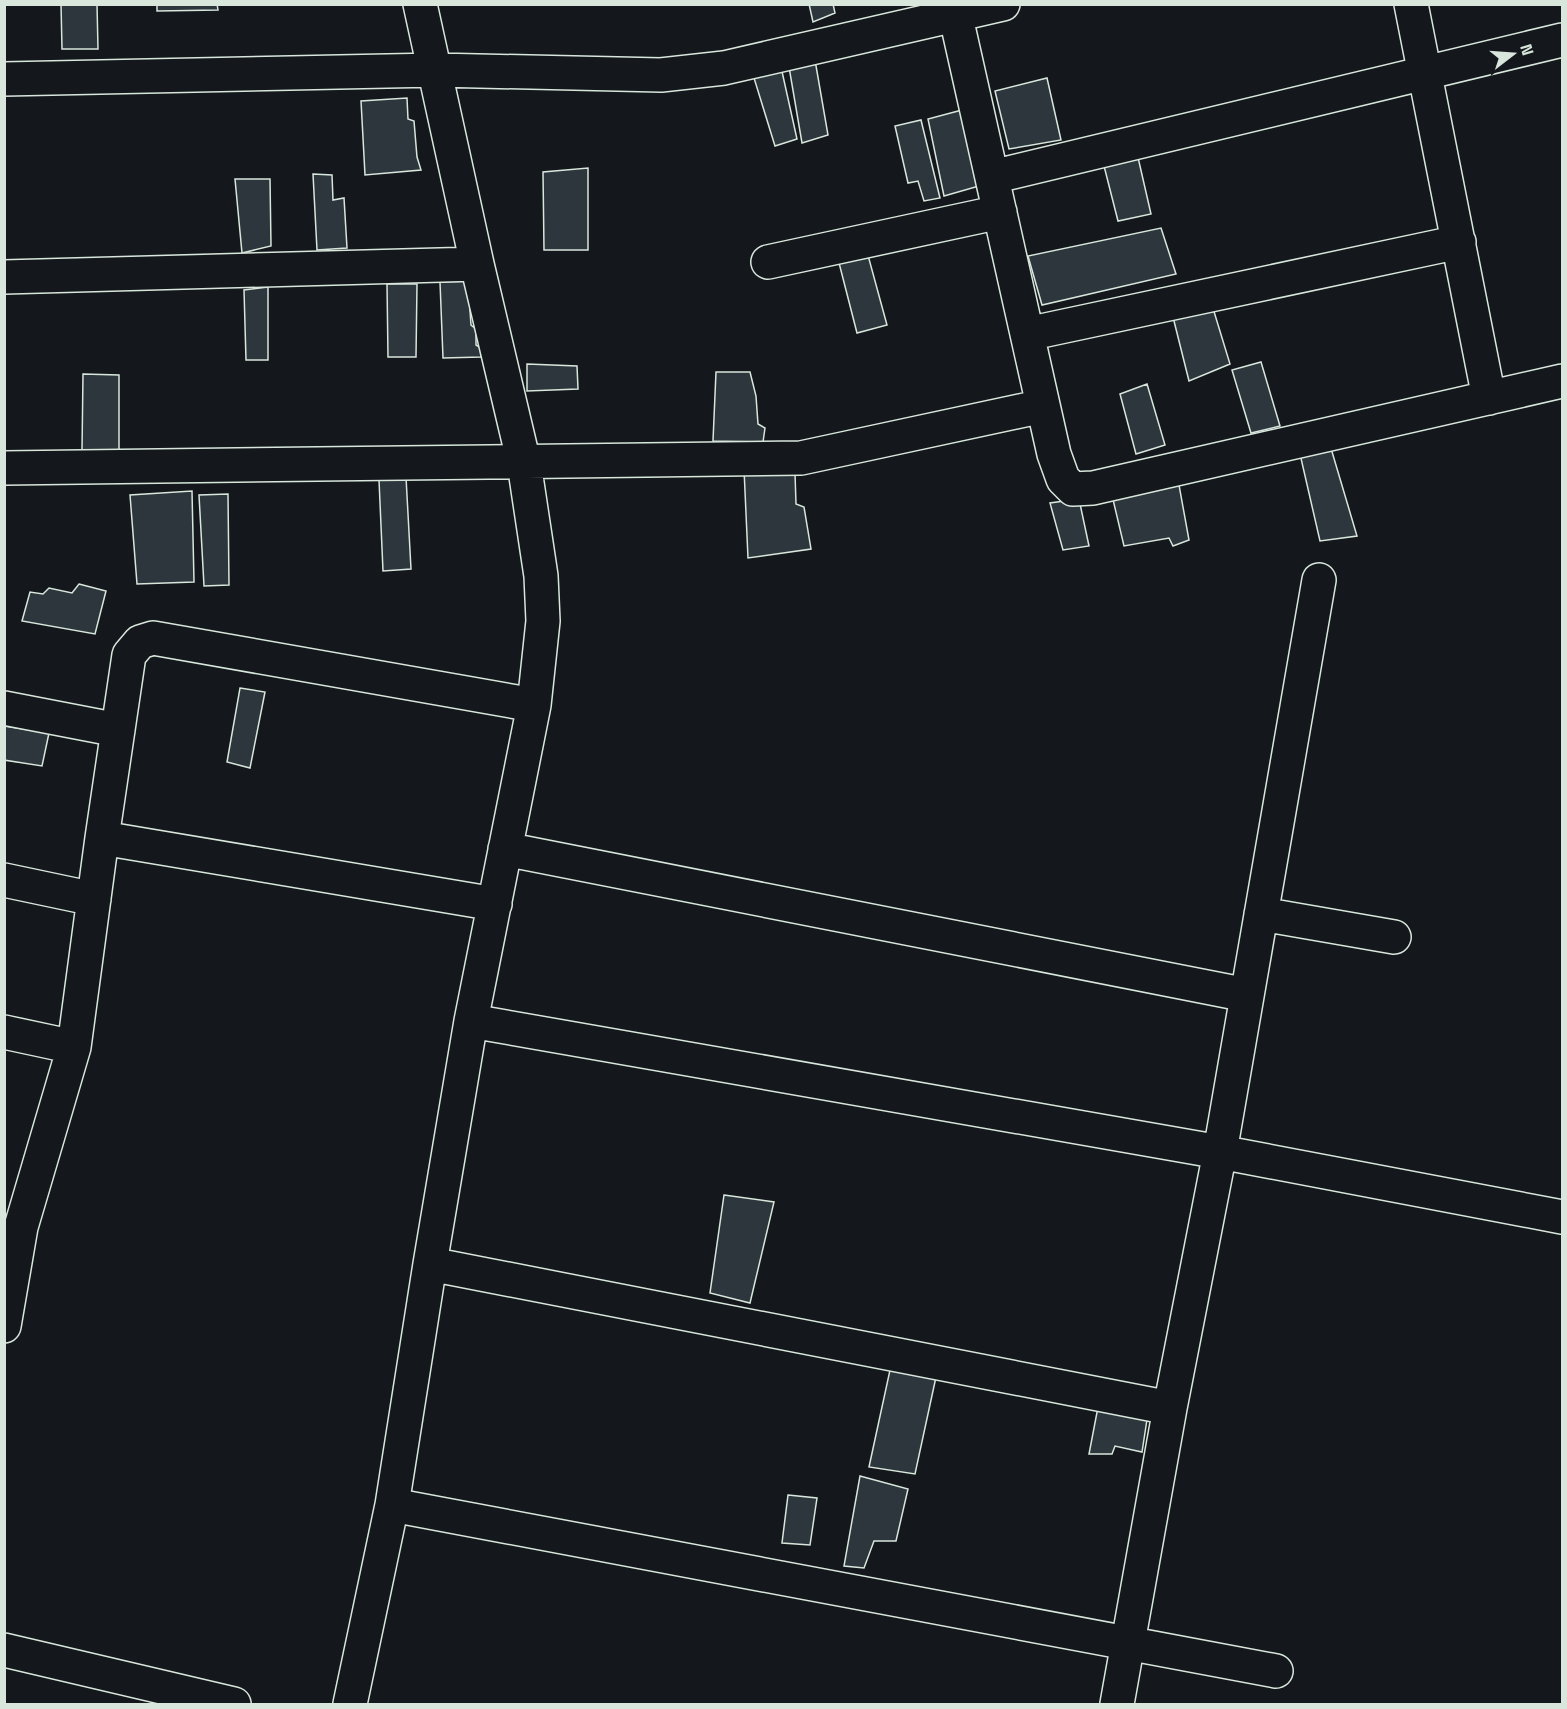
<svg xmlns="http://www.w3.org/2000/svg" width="1567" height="1709" font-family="'Space Grotesk',sans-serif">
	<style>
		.building { fill: #2c363c; stroke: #d8e6dc; stroke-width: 1.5 }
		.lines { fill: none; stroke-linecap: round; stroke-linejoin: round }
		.minor-casing { stroke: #d8e6dc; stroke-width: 36 }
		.minor { stroke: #14181c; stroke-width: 33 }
	</style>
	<rect width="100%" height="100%" fill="#14181c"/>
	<path class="building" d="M61 4H97L98 49H62Z
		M157 4H217L218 10 157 11Z
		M809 4H833L835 13 813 22Z
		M815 60 828 135 802 143 789 67Z
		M781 67 797 139 775 146 754 78Z
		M1047 78 1061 140 1009 149 995 91Z
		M407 98 408 119 414 121 417 157 421 170 365 175 361 101Z
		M962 110 979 186 944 196 928 119Z
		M921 120 940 198 924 201 918 181 908 183 895 126Z
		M1137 153 1151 214 1118 221 1103 162Z
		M588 168V250H544L543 172Z
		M313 174 332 175 333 200 344 198 347 248 317 250Z
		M235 179H270L271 246 242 253Z
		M1161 228 1176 274 1042 305 1028 256Z
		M866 248 887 325 857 333 837 255Z
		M468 281 471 325 476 329V345L481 348V357L443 358 440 282Z
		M387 284H417L416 357H388Z
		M268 287V360H246L244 290Z
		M1212 305 1230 364 1189 381 1172 313Z
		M1261 362 1280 426 1251 433 1232 370Z
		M527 364 577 366 578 389 527 391Z
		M716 372H750L756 396 758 424 765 428 763 442 713 441Z
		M83 374 119 375V452L82 451Z
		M1147 384 1165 445 1136 454 1120 394Z
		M1330 445 1357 536 1320 541 1300 454Z
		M744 469 795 473 796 504 804 507 811 549 748 558Z
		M1177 474 1189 540 1173 546 1169 538 1124 546 1111 491Z
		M406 477 411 569 383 571 379 480Z
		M192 491 194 582 137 584 130 495Z
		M228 494 229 585 204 586 199 495Z
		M1079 499 1089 546 1063 550 1050 503Z
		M79 584 106 591 95 634 22 621 30 592 43 594 49 588 72 593Z
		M240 688 265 692 250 768 227 762Z
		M4 726 49 733 42 766 4 760Z
		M724 1195 774 1202 750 1303 710 1293Z
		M890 1370 936 1377 915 1474 869 1467Z
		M1098 1407 1148 1413 1142 1452 1115 1446 1112 1454H1089Z
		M860 1476 908 1489 896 1541H874L864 1568 844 1566Z
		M788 1495 817 1498 810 1545 782 1543Z"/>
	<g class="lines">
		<g class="minor-casing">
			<path id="minor" d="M953 4 1054 454 1063 479 1073 489 1093 488 1562 381
				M1411 4 1489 398
				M4 79 436 70 661 75 724 68 1003 4
				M992 177 1562 40
				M768 262 1000 212
				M4 277 477 264
				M1027 334 1459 242
				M4 468 801 458 1043 406
				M4 708 118 730
				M102 838 495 904
				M505 849 1247 995
				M4 880 94 899
				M1261 914 1394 937
				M471 1021 1220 1152 1562 1217
				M4 1032 74 1047
				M430 1264 1170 1408
				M4 1326 21 1227 74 1047 102 838 129 655 140 642 153 638 534 705
				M392 1505 1276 1671
				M4 1650 234 1704
				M350 1704 392 1505 430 1264 471 1021 534 705 543 621 541 576 524 463 477 264 420 4
				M1117 1704 1170 1408 1220 1152 1319 580"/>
		</g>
		<use href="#minor" class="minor"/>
	</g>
	<rect width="1567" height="1709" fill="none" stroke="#d8e6dc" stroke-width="12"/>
	<g transform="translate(1513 54) rotate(73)" stroke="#14181c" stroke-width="4.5" paint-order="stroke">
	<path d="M0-4.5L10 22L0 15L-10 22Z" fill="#d8e6dc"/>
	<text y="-9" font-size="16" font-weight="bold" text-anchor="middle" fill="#d8e6dc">N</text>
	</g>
</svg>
